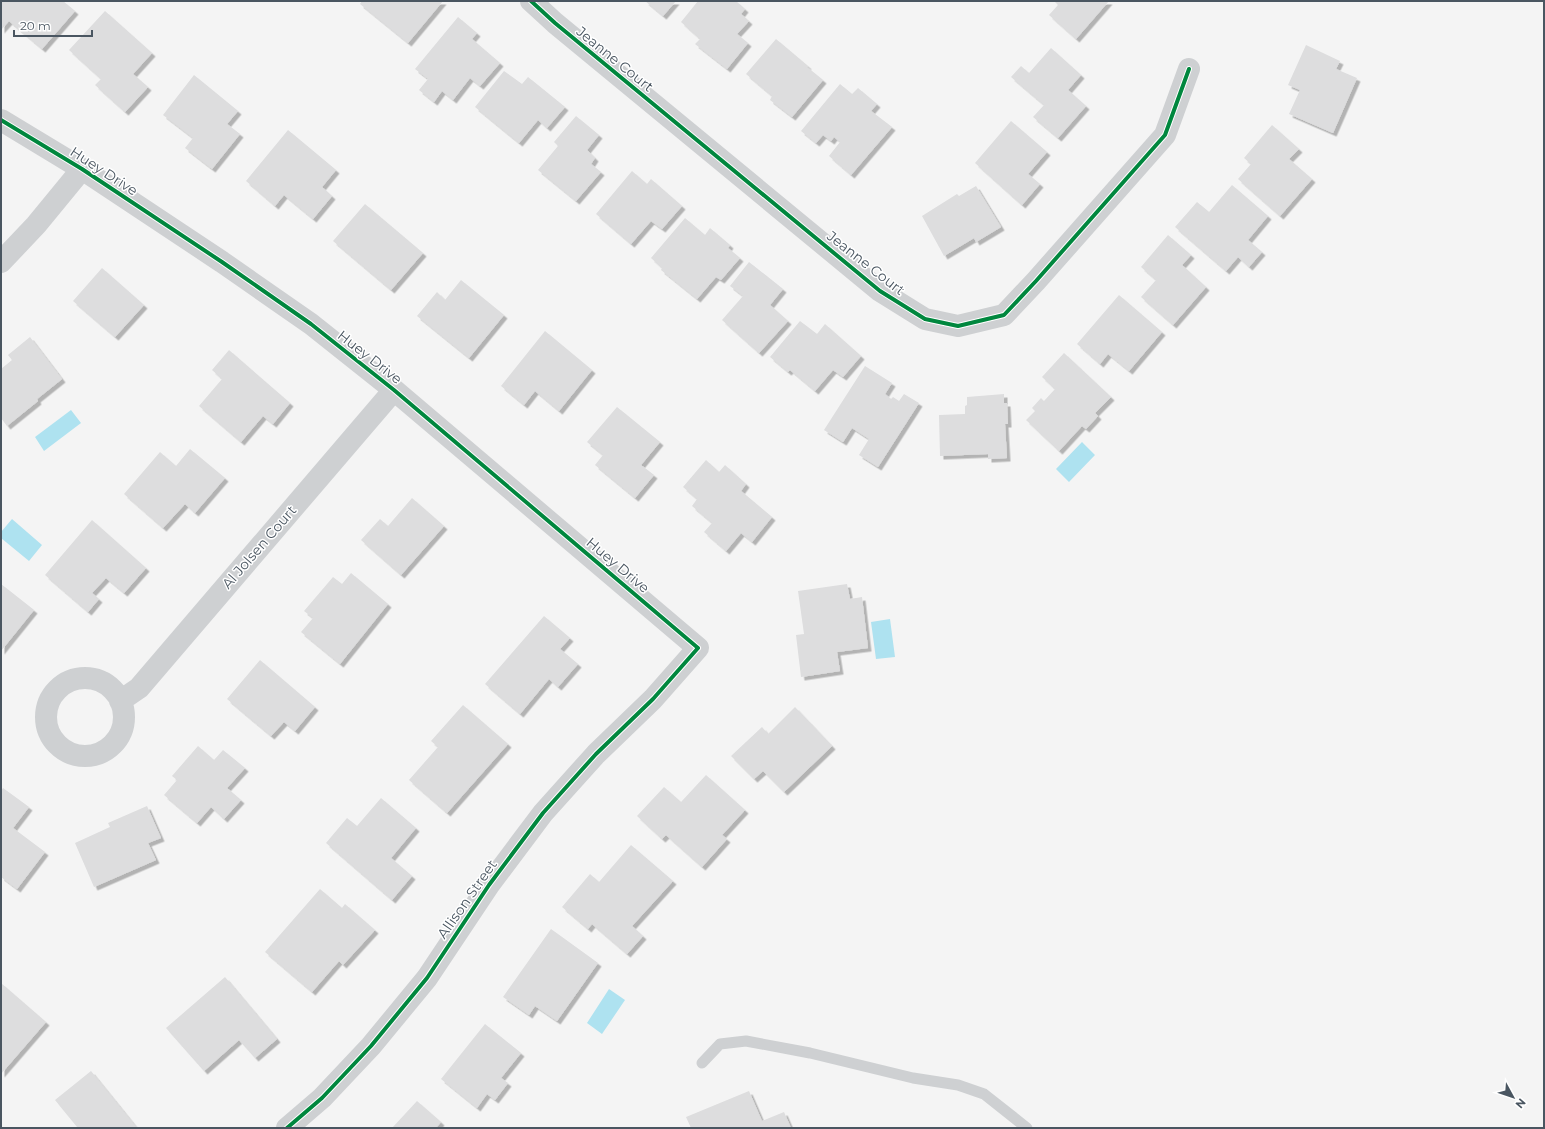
<svg xmlns="http://www.w3.org/2000/svg" width="1545" height="1129" font-family="Montserrat,sans-serif">
	<style>
		.water { fill: #aee2f0 }
		.building { fill: #ddddde; filter: url(#shadow) }
		.lines { fill: none; stroke-linecap: round; stroke-linejoin: round }
		.service { stroke: #ced0d2; stroke-width: 11 }
		.minor { stroke: #ced0d2; stroke-width: 22 }
		.cycleway-casing { stroke: #fff; stroke-width: 6 }
		.cycleway { stroke: #00873e; stroke-width: 4 }
		.labels { text-anchor: middle; dominant-baseline: central; stroke-width: 3; stroke-linejoin: round; paint-order: stroke }
		.street-label { font-size: 14px; fill: #4a5661; stroke: #fff }
	</style>
	<defs>
		<filter id="shadow"><feDropShadow dx="3.5" dy="3.5" stdDeviation="0" flood-color="#0004"/></filter>
	</defs>
	<rect width="100%" height="100%" fill="#f4f4f4"/>
	<path class="water" d="M71 410 81 423 44 451 35 437Z
		M1082 442 1095 455 1069 482 1056 469Z
		M12 519 42 545 29 561 1 538V532Z
		M890 619 895 657 876 659 871 622Z
		M609 989 625 1000 602 1034 587 1023Z"/>
	<path class="building" d="M1 1H63L75 11 42 49 9 21 1 30Z
		M362 1H443L408 43 360 4Z
		M645 1H676L663 16Z
		M698 1H736L745 9 741 14 749 21 737 34 748 43 727 69 695 44 700 39 681 22Z
		M1054 1H1109L1076 39 1049 15 1058 5Z
		M105 11 152 53 133 74 148 87 125 112 95 85 101 79 69 50Z
		M458 17 477 33 472 39 500 63 480 86 470 78 453 100 442 91 434 102 419 90 428 79 415 69Z
		M776 39 808 66 807 67 823 80 792 117 770 100 772 96 746 74Z
		M1306 45 1340 61 1336 69 1357 78 1333 133 1289 114 1300 90 1288 85Z
		M1051 48 1081 75 1068 90 1086 106 1058 138 1033 117 1044 105 1011 77 1021 66 1029 73Z
		M504 71 522 84 528 77 565 107 547 128 538 120 519 143 475 107Z
		M194 75 238 111 227 124 240 134 212 169 185 148 193 138 163 115Z
		M840 84 852 94 858 88 877 104 871 111 892 127 851 175 829 156 840 142 834 137 831 141 823 135 816 143 801 131Z
		M576 116 599 135 587 150 595 158 591 164 601 172 576 201 538 170 558 146 554 142Z
		M1011 121 1047 152 1028 174 1040 184 1022 205 975 163Z
		M1272 125 1299 149 1289 159 1312 179 1280 216 1238 179 1251 164 1244 158Z
		M288 130 336 170 322 187 332 196 313 219 284 195 275 206 246 181Z
		M632 171 647 184 651 179 682 206 662 229 651 221 631 244 596 214Z
		M1232 185 1268 216 1248 240 1262 252 1249 267 1238 257 1226 271 1175 227 1197 202 1209 212Z
		M976 186 1001 227 976 242 974 238 944 256 922 216 957 194 959 196Z
		M365 204 423 253 391 290 333 241Z
		M685 218 705 235 710 228 730 245 728 248 740 258 721 280 716 277 697 299 661 270 662 268 651 258Z
		M1168 235 1191 255 1182 265 1206 287 1173 325 1141 297 1156 280 1141 267Z
		M749 262 783 289 770 305 788 321 759 353 722 320 743 296 730 286Z
		M102 268 144 305 115 337 73 301Z
		M461 280 504 315 469 358 417 316 437 292 445 300Z
		M1119 295 1162 332 1129 371 1108 354 1100 364 1077 344Z
		M800 321 817 334 825 324 861 356 843 377 833 370 815 391 790 370 788 372 770 357Z
		M545 331 592 370 559 411 535 391 524 405 501 386Z
		M30 337 62 379 37 399 38 401 7 426 1 418V369L12 360 8 355Z
		M229 350 290 403 273 424 263 416 241 442 199 406 222 379 212 370Z
		M1064 353 1111 397 1095 413 1098 416 1086 429 1082 426 1059 451 1026 420 1035 411 1032 408 1041 398 1044 401 1055 389 1042 377Z
		M865 366 892 383 885 394 891 399 893 397 899 401 904 394 919 403 878 467 859 455 869 439 852 428 843 442 824 430Z
		M1004 394V403H1007L1008 424H1005L1007 458 988 459V454L940 456 939 415 965 414V406L967 405V397Z
		M617 407 660 442 641 465 654 475 635 498 595 465 603 455 587 442Z
		M190 449 225 478 195 513 185 504 163 528 124 494 160 452 176 466Z
		M706 460 719 472 725 465 746 484 741 491 772 517 752 542 741 533 726 551 704 532 712 523 692 506 697 499 683 487Z
		M412 498 444 526 401 575 361 540 380 519 388 526Z
		M92 520 146 568 124 593 106 578 92 593 99 599 88 612 45 575Z
		M351 573 388 604 340 664 301 632 313 618 304 611 333 577 342 584Z
		M1 584 34 610 1 651Z
		M847 584 850 599 862 597 868 648 837 652 840 671 801 677 796 635 804 634 798 591Z
		M544 616 570 638 560 649 578 664 558 687 549 679 520 714 485 684Z
		M260 660 315 707 295 731 284 722 271 736 227 699Z
		M463 705 508 744 447 813 409 780 438 747 431 741Z
		M795 707 832 746 784 792 763 771 754 779 731 756 762 727 768 734Z
		M198 746 214 760 223 750 245 768 227 788 241 800 224 819 211 807 197 823 164 795 177 780 172 776Z
		M706 775 745 810 722 835 727 839 702 867 666 835 662 839 637 816 664 787 681 802Z
		M3 788 29 807 13 828 45 852 17 889 1 877V791Z
		M381 798 416 828 391 858 412 876 392 900 326 843 347 818 357 826Z
		M147 806 161 838 148 843 156 860 94 887 75 843 110 827 108 823Z
		M631 845 673 881 632 926 643 936 627 954 592 924 588 929 562 907 590 874 599 882Z
		M320 889 342 908 345 904 375 930 343 965 339 961 312 992 265 952Z
		M551 929 598 963 557 1021 535 1006 529 1015 503 997Z
		M225 977 277 1039 255 1058 239 1040 204 1071 166 1028Z
		M1 983 46 1022 1 1074Z
		M485 1024 521 1053 501 1078 508 1083 495 1100 487 1094 477 1108 441 1079Z
		M91 1071 137 1128H78L55 1100Z
		M749 1091 762 1121 784 1112 791 1128H691L686 1117Z
		M417 1101 441 1122 436 1128H392Z"/>
	<g class="lines">
		<path class="service" d="M702 1063 720 1044 746 1041 810 1053 913 1078 958 1085 984 1094 1027 1128"/>
		<path class="minor" d="M531 1 555 23 880 291 925 319 958 326 1004 315 1036 281 1165 135 1189 69
			M1 120 82 169 222 262 311 324 394 390 698 648 653 699 596 754 543 813 489 885 427 978 371 1046 322 1098 287 1128
			M1 262 36 225 82 169
			M46 717a39 39 0 1 1 78 0a39 39 0 1 1-78 0Z
			M120 701 139 688 394 390"/>
		<g class="cycleway-casing">
			<path id="cycleway" d="M531 1 555 23 880 291 925 319 958 326 1004 315 1036 281 1165 135 1189 69
				M1 120 82 169 222 262 311 324 394 390 698 648 653 699 596 754 543 813 489 885 427 978 371 1046 322 1098 287 1128"/>
		</g>
		<use href="#cycleway" class="cycleway"/>
	</g>
	<g class="labels">
		<g class="street-label">
			<text transform="translate(615 59) rotate(39)">Jeanne Court</text>
			<text transform="translate(104 171) rotate(33)">Huey Drive</text>
			<text transform="translate(866 263) rotate(38)">Jeanne Court</text>
			<text transform="translate(370 357) rotate(38)">Huey Drive</text>
			<text transform="translate(259 547) rotate(-49)">Al Jolsen Court</text>
			<text transform="translate(618 565) rotate(40)">Huey Drive</text>
			<text transform="translate(467 899) rotate(-55)">Allison Street</text>
		</g>
	</g>
	<rect width="1545" height="1129" fill="none" stroke="#4a5661" stroke-width="4"/>
	<g transform="translate(1513 1097) rotate(130)" stroke="#ffffff" stroke-width="3" paint-order="stroke">
	<path d="M0-3L7 15L0 10L-7 15Z" fill="#4a5661"/>
	<text y="-6" font-size="11" font-weight="bold" text-anchor="middle" fill="#4a5661">N</text>
	</g>
	<path d="M14 30v6h78v-6" fill="none" stroke="#4a5661" stroke-width="2"/>
	<text x="20" y="30" font-size="12" fill="#4a5661" stroke="#ffffff" stroke-width="3" paint-order="stroke">20 m</text>
</svg>
